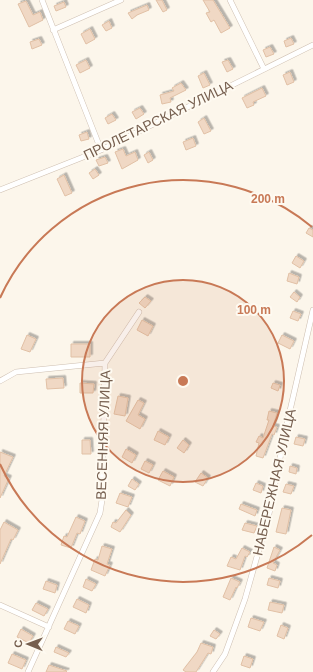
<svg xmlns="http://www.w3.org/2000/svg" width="313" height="672" font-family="Arial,sans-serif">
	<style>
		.building { fill: #f0d8c4; stroke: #e1c0a5; filter: url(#shadow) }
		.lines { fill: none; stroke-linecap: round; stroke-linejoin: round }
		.minor-casing { stroke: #cebfb1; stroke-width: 6 }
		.minor { stroke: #fff; stroke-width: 5 }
		.ring { fill: none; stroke: #c87956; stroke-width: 2 }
		.labels { text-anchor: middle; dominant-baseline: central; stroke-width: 4; stroke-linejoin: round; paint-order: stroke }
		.street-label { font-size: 14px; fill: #765f4f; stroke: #fefaf1 }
		.centre { fill: #c87956; stroke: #fefaf1; stroke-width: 2 }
		.ring-label { font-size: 12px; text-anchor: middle; font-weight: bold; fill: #c87956; stroke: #fefaf1; stroke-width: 4; stroke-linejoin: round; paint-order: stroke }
	</style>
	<defs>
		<filter id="shadow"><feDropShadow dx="2.5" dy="-2.5" stdDeviation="0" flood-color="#0004"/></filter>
	</defs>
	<rect width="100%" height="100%" fill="#fcf6eb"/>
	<path class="building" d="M156 0H162L167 10 163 12Z
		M203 0H213L230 28 221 33 214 20 211 22 206 13 210 12Z
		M26 1 33 15 40 12 43 20 29 27 18 4Z
		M64 2 66 7 56 11 54 6Z
		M147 5 149 10 137 15 132 19 128 13Z
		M109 21 112 28 106 31 102 25Z
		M90 29 95 39 86 44 81 34Z
		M291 38 294 44 286 47 284 41Z
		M39 39 42 45 32 49 30 42Z
		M270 47 274 54 266 57 263 50Z
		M86 60 90 68 80 73 76 65Z
		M228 60 233 69 227 72 222 62Z
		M290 72 294 82 287 85 283 75Z
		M204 73 210 85 203 88 198 76Z
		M181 83 186 90 170 98 171 102 162 104 160 95 174 91 172 88Z
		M262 88 266 96 253 102 254 105 247 108 242 98Z
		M140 108 144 114 136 119 132 112Z
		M112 114 116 120 108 124 105 118Z
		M204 118 211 131 204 134 198 122Z
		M87 132 89 139 81 141 79 135Z
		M193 138 196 146 186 150 183 142Z
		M123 149 126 156 135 152 138 160 122 169 115 152Z
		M149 152 153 160 148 163 144 155Z
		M105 157 108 163 99 166 96 160Z
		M95 169 99 175 93 179 89 173Z
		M64 175 72 193 65 196 57 179Z
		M309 228 313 230V237L306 233Z
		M296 256 304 261 300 268 292 263Z
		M289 273 299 277 297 284 287 281Z
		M294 292 300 297 297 302 290 297Z
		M145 297 151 301 145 308 139 303Z
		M293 311 301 314 298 321 290 318Z
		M142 320 153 326 148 336 137 330Z
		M27 335 36 339 30 352 21 349Z
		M282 335 294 341 290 349 278 343Z
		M71 344H90V357H71Z
		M63 378 64 388 47 389 46 379Z
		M80 383 94 384 93 393H80Z
		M273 383 280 385 278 391 271 388Z
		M118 396 128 398 125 416 114 414Z
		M138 400 144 403 138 415 145 419 140 429 126 421Z
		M269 411 277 413 273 426 277 427 274 435 272 434 263 458 256 456 259 443 256 442 259 436 263 438 269 420H267Z
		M158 431 169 437 165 445 154 440Z
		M296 437 305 439 303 446 294 444Z
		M82 440H90L91 454H82Z
		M183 440 189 445 184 453 177 448Z
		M126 449 136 455 132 463 122 457Z
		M0 452 13 457 4 476 9 478 0 498Z
		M145 461 153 465 149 473 141 469Z
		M290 466 297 468 296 474 289 472Z
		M163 471 174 477 170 486 158 480Z
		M201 473 208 478 203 486 195 482Z
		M132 479 139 484 135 490 128 486Z
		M256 483 263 486 261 493 253 490Z
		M286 484 294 486 291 494 283 492Z
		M120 493 132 497 128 507 116 503Z
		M241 504 257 510 255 516 239 509Z
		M282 508 291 510 286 534 276 532Z
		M126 510 131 515 120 532 111 527 113 522 116 523Z
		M76 517 85 521 80 534 77 533 71 548 61 545 64 536 67 537Z
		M4 522 18 530 13 540 11 539 0 564V530Z
		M245 523 257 526 254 533 242 530Z
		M102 546 112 549 107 564 110 565 105 576 91 570 95 559 98 560Z
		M274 547 280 550 273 563 277 565 275 571 267 568Z
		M242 548 250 552 247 557 245 556 240 570 227 566 231 557 236 559Z
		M231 578 240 582 237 588 236 587 230 600 223 597Z
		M269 578 280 581 278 588 267 585Z
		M86 579 96 584 92 591 83 587Z
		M46 581 57 585 55 593 43 589Z
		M77 599 89 605 86 613 73 607Z
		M270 602 284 605 282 613 268 610Z
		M36 603 48 609 44 616 32 610Z
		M251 618 264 622 260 631 248 627Z
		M68 621 79 626 75 634 64 629Z
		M281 625 288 628 284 639 277 636Z
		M21 629 33 636 29 643 17 637Z
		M214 630 220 634 216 639 210 636Z
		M201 643 213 647 211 654 208 653 196 672H186L183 670 197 652Z
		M56 647 69 653 66 657 54 652Z
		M12 654 26 660 22 669 8 663Z
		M244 656 253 659 250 668 241 665Z
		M49 665 67 671 66 672H46Z"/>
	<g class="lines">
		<g class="minor-casing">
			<path id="minor" d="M42 0 101 150
				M230 0 264 69
				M53 30 121 0
				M0 190 101 150 313 45
				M0 381 16 372 105 363
				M0 605 49 627
				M28 672 100 513 102 500 105 363 139 312
				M213 672 225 654 245 599 269 514 286 428 313 310"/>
		</g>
		<use href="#minor" class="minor"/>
	</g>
	<circle cx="183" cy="381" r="101" fill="#c87956" fill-opacity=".12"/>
	<g class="ring">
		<circle cx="183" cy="381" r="101"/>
		<path d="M312 535A201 201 0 0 1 0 464M0 298A201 201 0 0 1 312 227"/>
	</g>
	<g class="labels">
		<g class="street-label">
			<text transform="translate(158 120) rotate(-26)">ПРОЛЕТАРСКАЯ УЛИЦА</text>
			<text transform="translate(103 435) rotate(-88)">ВЕСЕННЯЯ УЛИЦА</text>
			<text transform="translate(274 482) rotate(-77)">НАБЕРЕЖНАЯ УЛИЦА</text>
		</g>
	</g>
	<circle cx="183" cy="381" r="6" class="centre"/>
	<g class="ring-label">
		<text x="268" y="203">200 m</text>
		<text x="254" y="314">100 m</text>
	</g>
	<g transform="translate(28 644) rotate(271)" stroke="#fefaf1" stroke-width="3" paint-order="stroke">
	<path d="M0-3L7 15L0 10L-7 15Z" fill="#765f4f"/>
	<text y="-6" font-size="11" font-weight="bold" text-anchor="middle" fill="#765f4f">С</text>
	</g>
</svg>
